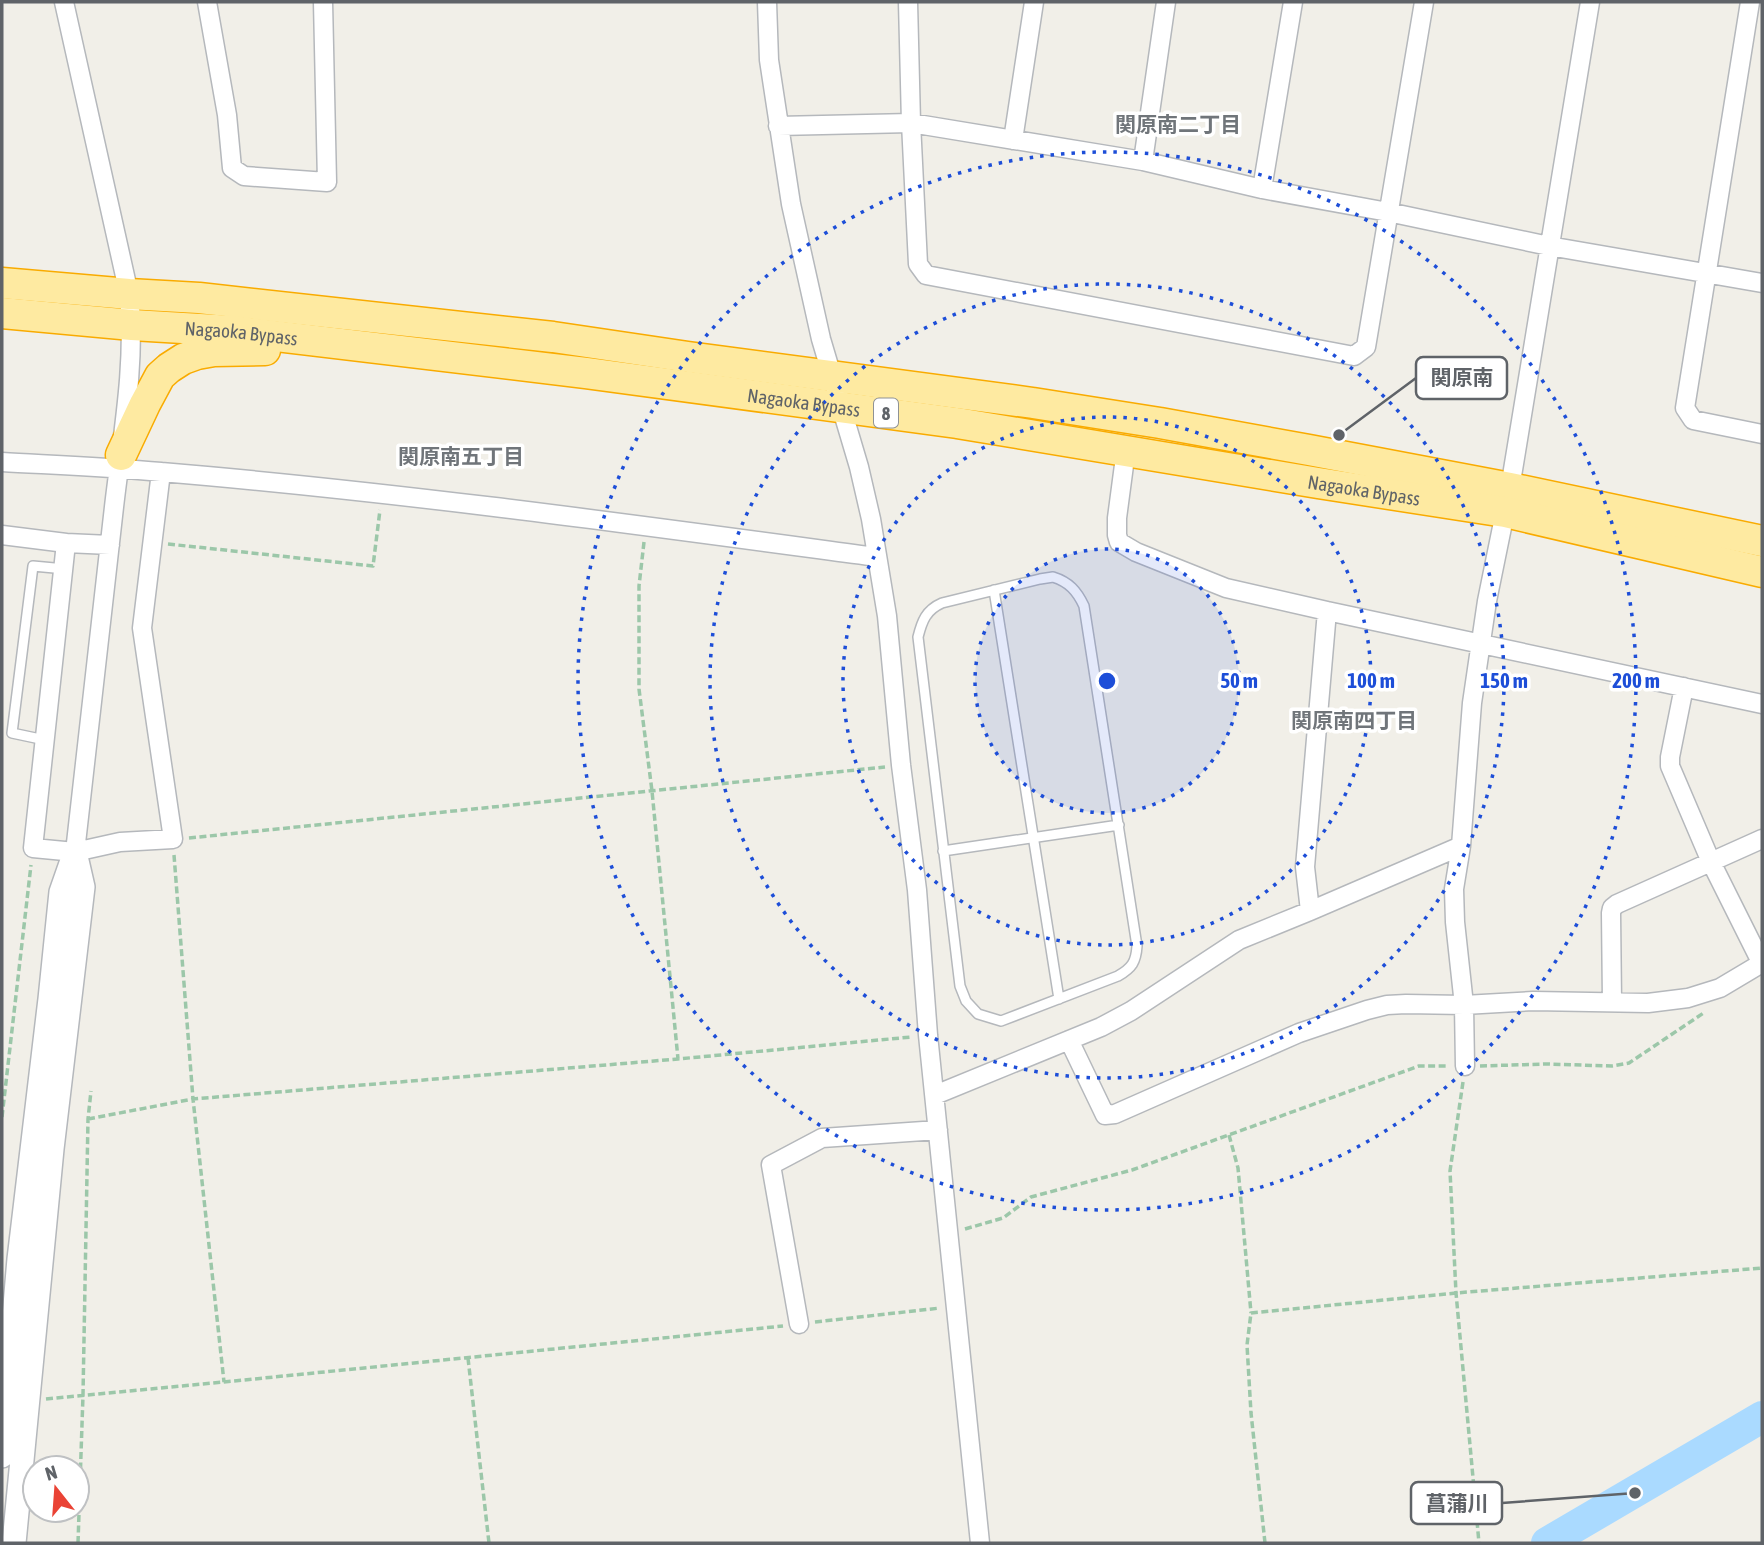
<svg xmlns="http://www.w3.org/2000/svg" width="1764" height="1545" font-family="'Asap Condensed','Noto Sans JP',sans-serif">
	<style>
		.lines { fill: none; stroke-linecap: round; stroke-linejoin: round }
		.river { stroke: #aadaff; stroke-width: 32 }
		.service-casing { stroke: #b5b8bc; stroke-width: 12 }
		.minor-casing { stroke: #b5b8bc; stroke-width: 21 }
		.tertiary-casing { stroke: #b5b8bc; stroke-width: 26 }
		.trunk-casing { stroke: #f9ab00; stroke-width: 33 }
		.path { stroke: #9cc7a9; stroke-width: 3.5; stroke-dasharray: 7 3.5; stroke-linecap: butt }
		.service { stroke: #fff; stroke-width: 9 }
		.minor { stroke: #fff; stroke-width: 18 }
		.tertiary { stroke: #fff; stroke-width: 23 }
		.trunk { stroke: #feeaa1; stroke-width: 30 }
		.ring { fill: none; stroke: #1d4ed8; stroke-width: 3.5; stroke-dasharray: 3.5 7 }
		.labels { text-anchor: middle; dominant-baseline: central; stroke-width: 7; stroke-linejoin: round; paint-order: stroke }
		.shield { fill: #fff; stroke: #8f9295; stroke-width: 2 }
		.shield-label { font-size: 18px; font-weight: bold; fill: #5f6368 }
		.street-label { font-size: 19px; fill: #5f6368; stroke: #fff }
		.neighbourhood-label { font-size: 21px; font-weight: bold; fill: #70757a; stroke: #fff }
		.centre { fill: #1d4ed8; stroke: #fff; stroke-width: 3.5 }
		.ring-label { font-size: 21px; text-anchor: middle; font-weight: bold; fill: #1d4ed8; stroke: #fff; stroke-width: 7; stroke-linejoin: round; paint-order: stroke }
		.leader { fill: none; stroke: #5f6368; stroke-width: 2.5 }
		.callout-dot { fill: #5f6368; stroke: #fff; stroke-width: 2.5 }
		.callout { fill: #fff; stroke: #5f6368; stroke-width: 2.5 }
		.callout-label { font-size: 21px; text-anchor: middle; font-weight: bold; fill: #5f6368 }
	</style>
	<rect width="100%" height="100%" fill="#f1efe8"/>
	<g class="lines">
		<path class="river" d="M1547 1543 1762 1417"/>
		<g class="service-casing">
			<path id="service" d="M1053 577C1069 582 1077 591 1084 606L1137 946C1136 962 1132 968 1118 976L1001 1021 978 1014 966 1001 960 986 918 637C922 621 926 610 942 603L1040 579Z
				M994 590 1059 999
				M45 740 12 733 33 566 65 569
				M943 851 1119 825"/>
		</g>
		<g class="minor-casing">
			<path id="minor" d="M64 2 129 294C136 365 122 437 114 507 101 622 88 737 75 852
				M207 2 227 115 232 168 244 176 327 182 323 2
				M767 2 769 60 791 204 821 339 859 467 871 519 887 616 901 765 917 890 928 1035 980 1543
				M908 2 911 123 918 264 926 275 1354 356 1366 347 1424 2
				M1750 2 1685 408 1693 420 1762 434
				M778 126 911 123 1143 161 1262 189 1388 212 1549 246 1762 283
				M1013 140 1034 2
				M1143 161 1166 2
				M1262 189 1293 2
				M1126 450 1117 518V535L1119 542 1136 552 1226 588 1327 611
				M2 462C55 465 108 467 161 472 400 492 638 525 877 557
				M2 535 66 543
				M110 545 66 543 33 848 75 852 120 842 173 839 142 628 161 472
				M1684 687 1670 757V766L1711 862 1762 964
				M1310 911 1305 867 1327 611 1762 704
				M1612 1002 1611 913 1612 908 1617 904 1762 839
				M1069 1040 1105 1115 1115 1114 1299 1033 1367 1010 1387 1005 1406 1004 1464 1005 1533 1001 1648 1003 1688 998 1720 988 1762 963
				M1465 1066 1464 1005 1455 922 1454 889 1461 846 1472 703 1487 601 1510 488 1590 2
				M935 1095 1101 1027 1131 1011 1239 940 1310 911 1461 846
				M799 1324 771 1165 822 1138 938 1130"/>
		</g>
		<g class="tertiary-casing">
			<path id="tertiary" d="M2 1456 19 1259 50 999 61 892 75 852
				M14 1543 52 1149 83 887 75 852"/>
		</g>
		<g class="trunk-casing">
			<g id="trunk">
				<path d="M2 283 129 294 199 298 553 337 688 357 1033 403 1160 423 1309 450 1510 488 1762 541"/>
				<path id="s1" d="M2 313 132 325 233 331 586 373 957 423 1318 483 1505 512 1762 572"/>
				<path d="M121 455 145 404 160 376 169 368 183 359 197 354 214 351 265 350"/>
			</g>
		</g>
		<path class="path" d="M644 542 639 586V689L652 791 678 1059
			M168 544 373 566 380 510
			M189 838 885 767
			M174 855 193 1099 224 1382
			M1480 1066 1547 1064 1612 1066 1629 1063 1705 1012
			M1463 1082 1450 1171 1456 1293 1479 1543
			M2 1117 31 865
			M88 1119 193 1099 678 1059 911 1037
			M1229 1135 1238 1168 1251 1313
			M965 1229 1003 1218 1031 1197 1132 1170 1419 1066H1448
			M815 1322 940 1308
			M468 1358 489 1543
			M46 1399 224 1382 783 1326
			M78 1543 83 1395 88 1119 91 1091
			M1265 1543 1251 1413 1247 1345 1251 1313 1456 1293 1762 1268"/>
		<use href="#service" class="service"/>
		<use href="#minor" class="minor"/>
		<use href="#tertiary" class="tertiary"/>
		<use href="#trunk" class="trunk"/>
	</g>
	<circle cx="1107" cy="681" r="132" fill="#1d4ed8" fill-opacity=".12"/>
	<g class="ring">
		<circle cx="1107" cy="681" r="132"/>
		<circle cx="1107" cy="681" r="264"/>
		<circle cx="1107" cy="681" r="397"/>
		<circle cx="1107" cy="681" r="529"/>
	</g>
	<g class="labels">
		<rect class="shield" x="874" y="398.5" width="24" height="29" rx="5"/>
		<g class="shield-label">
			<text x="886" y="413">8</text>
		</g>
		<g class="street-label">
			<text stroke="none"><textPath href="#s1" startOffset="240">Nagaoka Bypass</textPath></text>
			<text stroke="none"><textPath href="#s1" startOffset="807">Nagaoka Bypass</textPath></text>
			<text stroke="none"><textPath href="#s1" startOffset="1374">Nagaoka Bypass</textPath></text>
		</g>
		<g class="neighbourhood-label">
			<text x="1178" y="124">関原南二丁目</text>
			<text x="461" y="456">関原南五丁目</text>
			<text x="1354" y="720">関原南四丁目</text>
		</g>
	</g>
	<circle cx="1107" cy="681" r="10" class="centre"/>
	<g class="ring-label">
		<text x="1239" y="688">50 m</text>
		<text x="1371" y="688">100 m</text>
		<text x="1504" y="688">150 m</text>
		<text x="1636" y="688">200 m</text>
	</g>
	<path class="leader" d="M1339 435L1416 378M1635 1493L1502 1503"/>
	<g class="callout-dot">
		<circle cx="1339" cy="435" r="7"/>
		<circle cx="1635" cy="1493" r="7"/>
	</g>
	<g class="callout">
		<rect x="1416" y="357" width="91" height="42" rx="7"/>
		<rect x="1411" y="1482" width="91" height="42" rx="7"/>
	</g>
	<g class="callout-label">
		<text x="1462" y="385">関原南</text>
		<text x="1457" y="1511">菖蒲川</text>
	</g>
	<rect width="1764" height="1545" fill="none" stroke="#5f6368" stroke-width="7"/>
	<g transform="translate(56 1489) rotate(343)"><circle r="33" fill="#ffffff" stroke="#bfc1c3" stroke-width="2"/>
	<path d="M0-5L12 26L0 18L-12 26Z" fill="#ea4335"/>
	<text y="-10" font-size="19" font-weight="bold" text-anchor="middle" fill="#5f6368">N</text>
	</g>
</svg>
